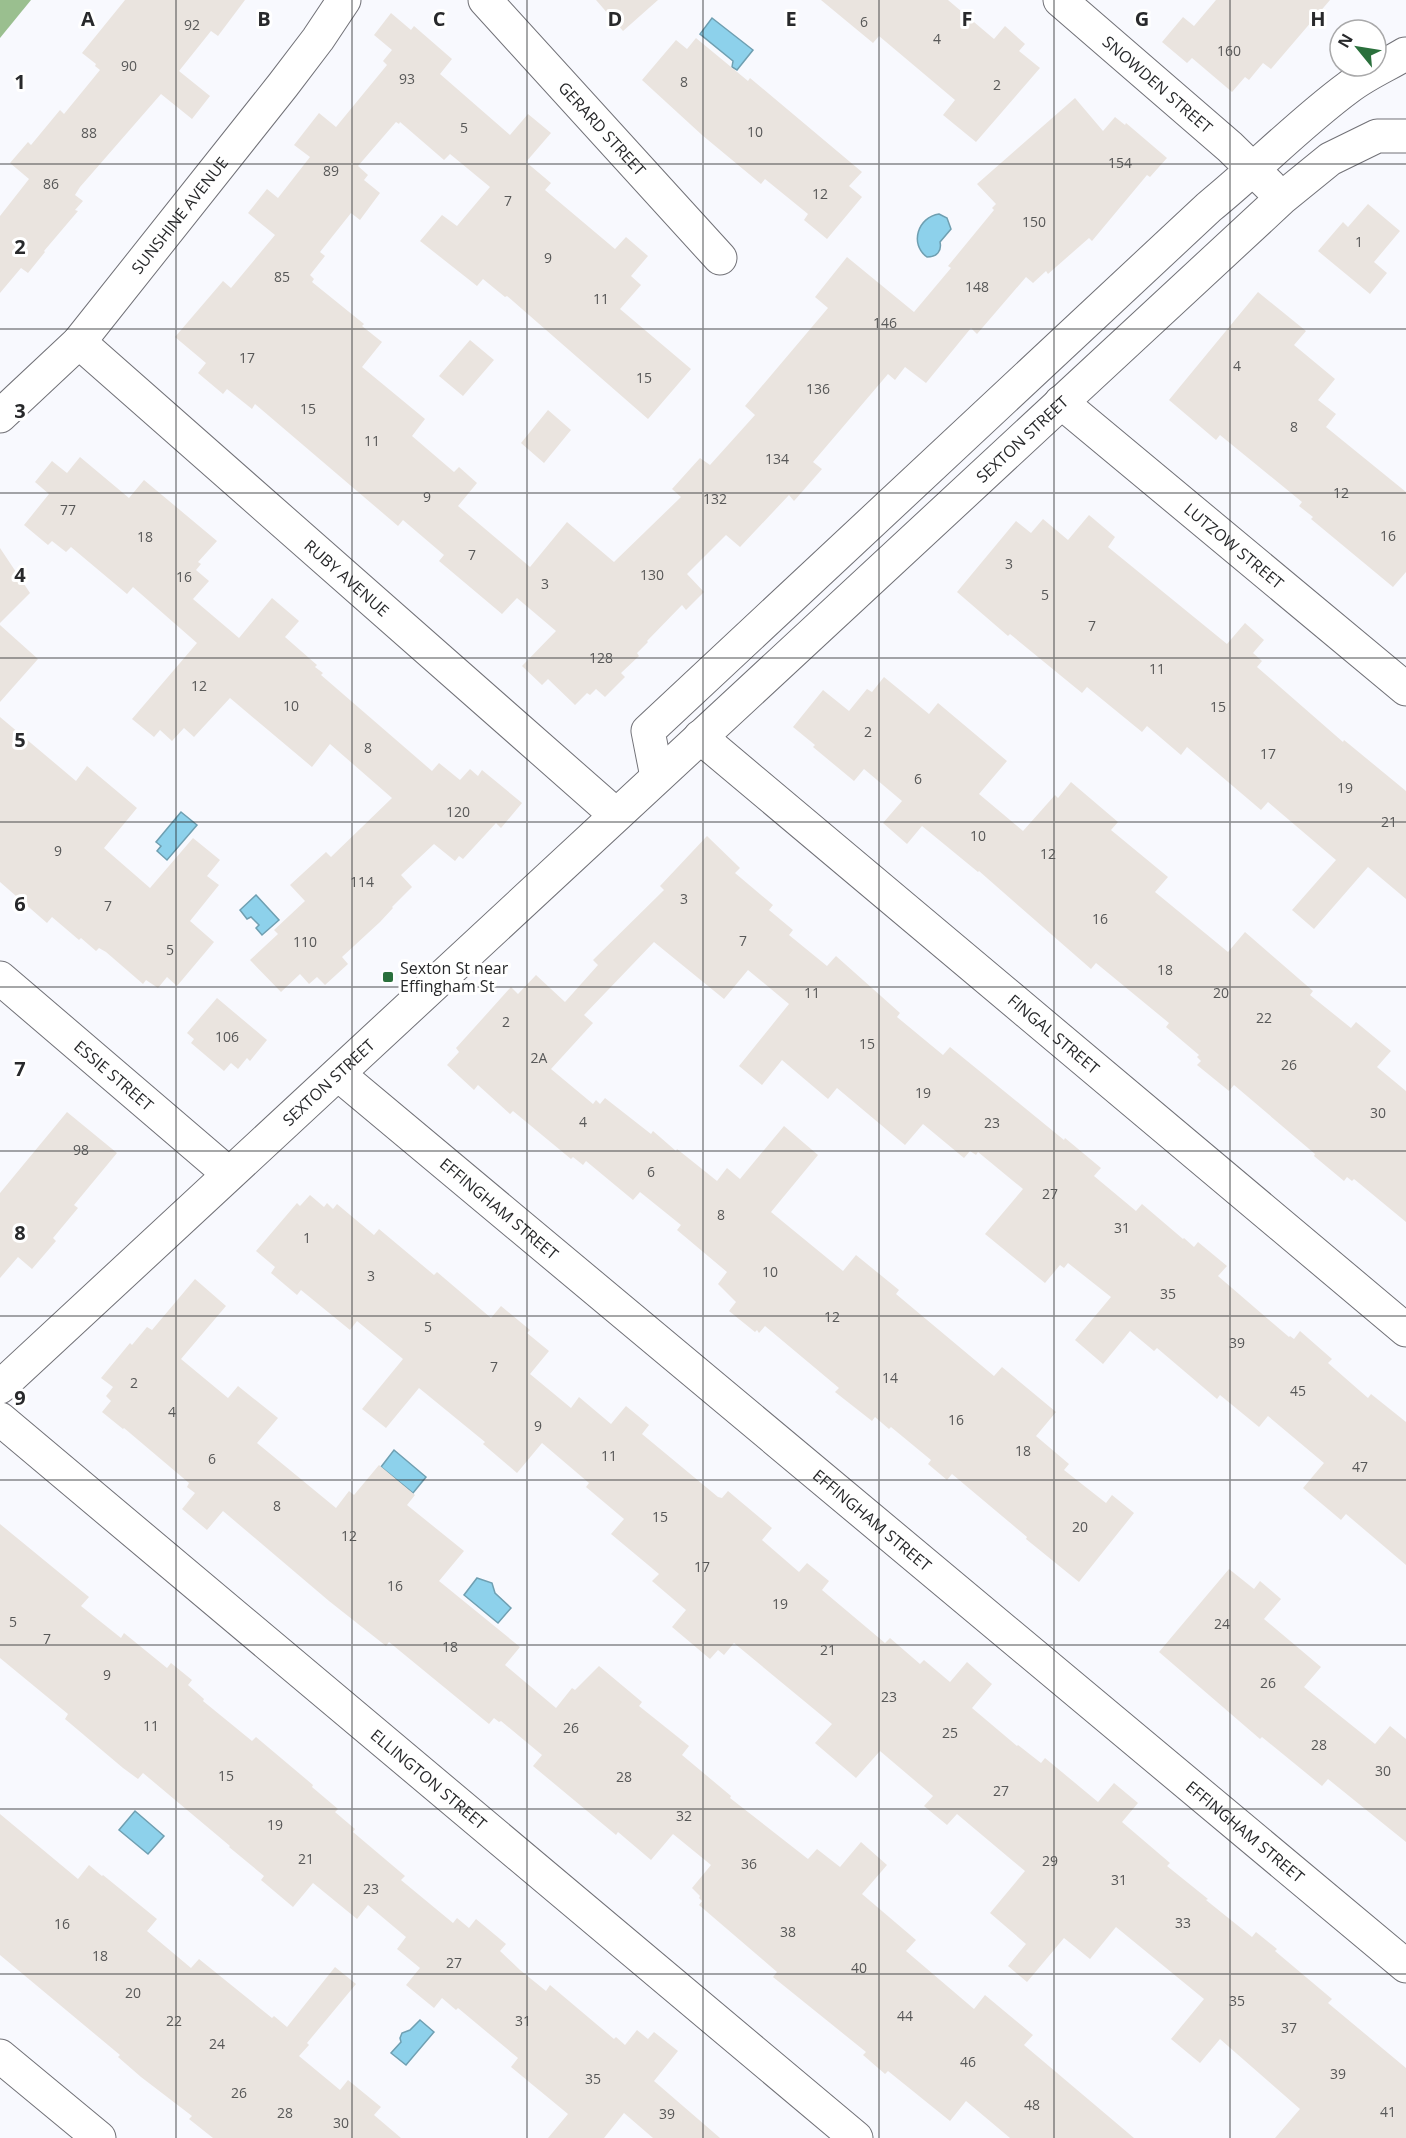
<svg xmlns="http://www.w3.org/2000/svg" width="1406" height="2138" font-family="'Open Sans',sans-serif">
	<style>
		.forest { fill: #9abf8f }
		.water { fill: #8dd1eb; stroke: #6f9fb1; stroke-width: 1.5 }
		.building { fill: #eae4df }
		.lines { fill: none; stroke-linecap: round; stroke-linejoin: round }
		.minor-casing { stroke: #717177; stroke-width: 35 }
		.secondary-casing { stroke: #717177; stroke-width: 35 }
		.minor { stroke: #fff; stroke-width: 33 }
		.secondary { stroke: #fff; stroke-width: 33 }
		.grid { fill: none; stroke: #28292b; stroke-width: 1.5; stroke-opacity: 0.55 }
		.poi-dot { fill: #2a703c; stroke: #fff; stroke-width: 2 }
		.labels { text-anchor: middle; dominant-baseline: central; stroke-width: 6; stroke-linejoin: round; paint-order: stroke }
		.number-label { font-size: 14px; fill: #585858 }
		.street-label { font-size: 16px; fill: #28292b; stroke: #fff }
		.poi-label { font-size: 16px; fill: #28292b; stroke: #fff; text-anchor: start }
		.grid-label { font-size: 20px; text-anchor: middle; font-weight: bold; fill: #28292b; stroke: #fff; stroke-width: 6; stroke-linejoin: round; paint-order: stroke }
	</style>
	<rect width="100%" height="100%" fill="#f8f9fe"/>
	<path class="forest" d="M0 0H31L0 38Z"/>
	<path class="water" d="M712 18 753 50 737 70 732 67 733 61 700 34Z
		M939 214 947 218 951 229 940 242C942 251 937 257 927 257 909 244 918 217 939 214Z
		M181 812 197 825 167 860 157 851 161 846 156 842Z
		M256 895 279 920 262 935 256 928 259 925 251 917 247 919 240 910Z
		M394 1450 426 1477 413 1493 381 1467Z
		M477 1578 492 1583 495 1593 511 1608 498 1623 464 1595Z
		M135 1811 164 1836 148 1854 119 1830Z
		M420 2020 434 2032 406 2065 391 2053 401 2042 400 2038 402 2033 410 2030Z"/>
	<path class="building" d="M125 0H245L218 36 211 31 179 71 210 96 192 119 161 94 80 187 75 195 83 201 75 210 78 211 44 251 45 252 28 273 21 268 0 293V216L29 179 10 163 28 142 31 145 60 110 64 114 100 70 95 66 96 64 82 53Z
		M596 0H658L623 31Z
		M821 0H948L994 39 1005 26 1025 44 1019 51 1040 68 976 142 943 115 955 100 879 36 873 43Z
		M1216 0H1330L1271 69 1263 63 1249 80 1245 77 1232 92 1192 58 1187 63 1162 42 1183 17 1194 26Z
		M391 13 411 30 414 26 452 59 440 74 510 135 528 114 551 133 526 162 551 183 545 190 615 249 626 237 648 256 631 276 641 285 620 309 691 369 648 419 507 296 505 297 483 279 477 286 420 241 442 215 457 226 490 187 450 154 444 160 400 122 399 124 396 122 358 166 368 175 364 180 380 193 360 220 351 213 320 252 325 256 310 275 314 279 312 282 364 324 362 326 382 342 362 367 425 419 412 436 454 472 459 467 477 483 458 506 530 567 567 522 614 562 681 497 672 489 700 458 710 465 755 415 745 406 828 308 815 297 847 257 914 312 951 268 948 266 994 210 992 208 996 204 977 184 1075 98 1103 131 1115 117 1125 125 1126 123 1167 158 1150 177 1147 175 1092 241 1089 238 1048 274 1046 271 1033 283 1026 277 977 334 971 328 926 383 905 367 895 380 888 374 813 462 822 469 794 501 789 495 740 547 726 535 687 574 704 592 686 610 682 605 647 641 648 642 637 653 639 656 621 673 625 677 605 697 596 689 590 695 587 693 575 705 548 679 542 685 522 666 556 631 517 598 502 614 439 561 444 555 403 520 398 526 255 404 252 409 227 389 223 394 198 373 206 363 175 337 223 281 231 288 275 235 248 213 267 189 278 198 310 157 294 145 319 113 336 127 387 65 383 61 392 50 374 35Z
		M696 38 748 81 750 78 862 172 849 186 862 197 827 239 804 220 808 214 765 179 761 184 702 135 642 80 676 40 687 49Z
		M1368 204 1400 231 1374 262 1387 273 1370 294 1318 251 1343 222 1348 227Z
		M1258 292 1306 331 1294 345 1335 379 1318 400 1336 414 1326 427 1406 492V572L1393 587 1311 519 1313 517 1299 506 1302 502 1220 435 1216 440 1169 400Z
		M470 340 494 360 463 396 439 376Z
		M548 410 571 430 544 463 521 443Z
		M80 457 129 498 144 480 217 541 198 562 201 564 196 570 209 581 193 599 239 638 272 598 299 621 285 637 317 665 315 667 323 673 321 675 432 771 439 763 460 780 470 769 478 776 482 770 522 803 501 828 496 823 463 859 459 856 455 861 434 844 401 875 412 887 392 907 393 908 380 922 342 957 348 964 325 985 317 977 309 984 300 974 281 992 250 960 278 934 274 930 305 901 290 885 326 852 331 857 392 798 330 744 312 767 230 698 194 737 184 728 172 741 160 730 154 737 132 719 197 643 133 587 127 594 71 547 66 552 52 541 48 545 24 525 49 494 35 482 52 461 67 473Z
		M1089 515 1115 537 1108 547 1227 644 1245 623 1264 640 1253 653 1262 661 1257 667 1343 742 1344 740 1406 791V899L1368 867 1314 929 1292 910 1336 860 1268 802 1261 810 1187 747 1181 755 1147 726 1142 732 1087 687 1082 693 1010 634 1008 636 957 592 1016 521 1031 533 1043 519 1068 540Z
		M0 548 30 593 0 623Z
		M0 625 38 659 0 702Z
		M884 677 929 714 938 703 1007 761 979 794 1023 831 1055 795 1058 798 1071 782 1118 822 1111 830 1168 877 1155 892 1228 952 1245 932 1313 991 1310 995 1351 1028 1356 1022 1391 1051 1377 1067 1406 1091V1222L1354 1179 1352 1181 1347 1177 1344 1181 1314 1156 1315 1154 1234 1085 1229 1091 1197 1065 1201 1061 1197 1057 1199 1055 1166 1027 1169 1023 1096 963 1091 969 979 871 978 872 922 826 907 844 883 823 902 801 864 769 854 781 813 747 815 745 793 727 823 690 849 711 867 689 872 692Z
		M0 717 76 781 87 766 137 808 104 848 150 888 193 838 220 860 207 876 219 885 190 921 214 942 177 986 167 977 158 988 146 980 143 984 106 952 99 948 96 951 81 938 79 940 52 917 47 923 0 882Z
		M707 836 740 868 735 873 773 905 769 910 793 930 789 935 827 966 836 956 900 1013 897 1017 943 1055 950 1047 1064 1140 1065 1138 1101 1168 1094 1176 1136 1211 1142 1204 1183 1239 1184 1238 1194 1247 1198 1242 1227 1266 1218 1276 1289 1337 1290 1336 1294 1339 1300 1331 1332 1359 1328 1363 1368 1398 1371 1394 1406 1422V1565L1346 1514 1341 1520 1303 1488 1324 1463 1268 1416 1259 1427 1220 1395 1217 1399 1157 1348 1154 1351 1130 1331 1103 1364 1075 1340 1111 1297 1068 1263 1064 1268 1060 1265 1045 1283 985 1234 1023 1189 978 1152 976 1155 970 1151 964 1158 923 1124 905 1145 837 1088 828 1099 782 1060 762 1085 739 1066 789 1004 748 970 724 999 654 942 584 1015 593 1023 551 1069 593 1104 596 1100 600 1104 605 1098 651 1134 653 1131 676 1151 677 1149 717 1181 727 1168 740 1179 784 1126 818 1155 771 1212 843 1271 856 1255 899 1290 896 1294 994 1376 1002 1367 1056 1412 1036 1436 1069 1464 1064 1470 1106 1503 1112 1495 1134 1513 1079 1582 1026 1539 1027 1537 952 1474 947 1480 928 1464 931 1460 891 1427 889 1429 875 1417 872 1421 835 1392 839 1388 765 1326 759 1333 757 1330 755 1332 729 1311 736 1302 718 1284 727 1272 677 1230 681 1225 640 1192 633 1200 586 1161 583 1165 573 1157 571 1159 513 1111 510 1114 478 1085 474 1090 447 1065 459 1052 456 1048 511 987 518 994 536 975 565 1002 598 965 593 960 664 890 660 886Z
		M217 998 267 1040 250 1061 247 1058 238 1069 231 1063 224 1071 191 1043 194 1039 187 1033Z
		M67 1112 117 1153 74 1205 78 1208 53 1238 56 1241 32 1269 18 1257 0 1278V1193Z
		M310 1195 324 1207 327 1203 333 1209 337 1204 374 1235 379 1229 434 1275 437 1272 491 1318 501 1306 530 1330 527 1333 549 1351 530 1374 571 1408 579 1397 611 1424 626 1406 649 1425 642 1434 718 1497 722 1498 728 1491 772 1528 762 1540 799 1572 807 1563 829 1581 822 1590 885 1643 890 1638 920 1664 924 1660 950 1682 967 1662 992 1684 972 1708 1017 1746 1018 1745 1041 1763 1045 1758 1098 1802 1114 1783 1138 1803 1122 1822 1170 1863 1167 1866 1208 1899 1206 1900 1252 1937 1256 1932 1277 1949 1275 1951 1332 1999 1328 2003 1406 2068V2138H1275L1300 2109 1220 2039 1200 2063 1171 2039 1204 1999 1116 1927 1090 1959 1064 1938 1027 1982 1008 1966 1026 1944 990 1913 1025 1871 957 1814 947 1825 924 1806 933 1796 880 1751 856 1778 815 1743 832 1724 734 1643 724 1655 718 1650 710 1659 672 1627 686 1610 652 1581 659 1574 611 1534 624 1519 586 1487 589 1483 542 1443 517 1473 483 1444 485 1442 419 1388 386 1428 362 1409 403 1359 357 1321 350 1330 301 1290 297 1295 271 1273 275 1267 256 1251 297 1203 300 1206Z
		M195 1279 226 1306 181 1359 228 1398 238 1386 278 1418 257 1443 336 1508 349 1491 354 1495 379 1465 415 1495 407 1505 464 1551 439 1581 520 1647 505 1665 556 1708 572 1688 575 1690 599 1666 642 1702 639 1706 689 1746 682 1755 731 1796 730 1798 808 1859 817 1849 840 1867 861 1842 887 1865 862 1894 916 1940 906 1951 974 2009 985 1995 1033 2035 1024 2045 1134 2138H1010L966 2101 950 2121 888 2071 885 2074 863 2055 866 2052 773 1977 777 1972 699 1905 702 1901 699 1898 700 1896 692 1888 711 1865 673 1834 651 1860 618 1832 616 1835 533 1766 542 1755 501 1721 499 1722 494 1718 489 1724 389 1642 386 1646 329 1601 223 1511 207 1530 182 1509 195 1493 187 1487 189 1483 124 1428 123 1429 102 1412 111 1401 106 1396 113 1387 101 1378 130 1343 132 1345 147 1327 152 1330Z
		M0 1524 89 1597 81 1606 121 1638 124 1633 167 1668 171 1663 192 1680 188 1685 204 1699 203 1701 252 1741 256 1737 313 1785 312 1787 338 1809 335 1812 355 1829 353 1832 405 1876 401 1880 453 1923 457 1918 469 1928 476 1919 506 1944 500 1951 520 1970 546 1991 550 1985 614 2039 616 2037 625 2045 637 2030 648 2039 654 2032 678 2051 654 2081 720 2138H653L624 2113 604 2138H548L568 2114 511 2067 518 2058 458 2008 456 2010 442 1998 434 2008 406 1985 420 1968 397 1949 406 1937 368 1905 357 1919 313 1883 293 1907 261 1880 264 1876 229 1847 230 1846 143 1773 138 1779 123 1768 65 1719 68 1714 0 1658Z
		M1229 1569 1254 1589 1260 1581 1281 1599 1264 1619 1321 1667 1304 1687 1375 1744 1390 1726 1406 1739V1842L1328 1779 1322 1786 1262 1737 1260 1739 1159 1652Z
		M0 1814 78 1879 89 1865 102 1876 103 1875 157 1919 147 1931 191 1968 199 1959 272 2018 274 2016 287 2027 335 1967 356 1984 307 2043 309 2045 299 2056 340 2090 348 2080 381 2107 374 2115 401 2138H213L189 2119 192 2116 141 2077 118 2057 120 2055 0 1955Z"/>
	<g class="lines">
		<g class="minor-casing">
			<g id="minor">
				<path id="s1" d="M485 0 720 258"/>
				<path id="s2" d="M1060 0 1230 147 1270 186"/>
				<path id="s3" d="M79 342 616 815"/>
				<path id="s4" d="M1061 402 1406 689"/>
				<path id="s5" d="M0 416 79 342 283 85 318 39 344 0"/>
				<path id="s6" d="M700 737 1406 1330"/>
				<path d="M657 777 648 731 1209 207C1257 168 1300 123 1349 87 1366 74 1387 65 1405 54"/>
				<path id="s7" d="M0 978 229 1174"/>
				<path id="s8" d="M338 1074 1406 1966"/>
				<path id="s9" d="M0 1419 856 2138"/>
				<path d="M0 2056 99 2138"/>
			</g>
		</g>
		<g class="secondary-casing">
			<g id="secondary">
				<path id="s10" d="M0 1387 1282 198 1330 159 1377 136H1406"/>
			</g>
		</g>
		<use href="#minor" class="minor"/>
		<use href="#secondary" class="secondary"/>
	</g>
	<path class="grid" d="M176 0V2138M352 0V2138M527 0V2138M703 0V2138M879 0V2138M1054 0V2138M1230 0V2138M0 164H1406M0 329H1406M0 493H1406M0 658H1406M0 822H1406M0 987H1406M0 1151H1406M0 1316H1406M0 1480H1406M0 1645H1406M0 1809H1406M0 1974H1406"/>
	<rect class="poi-dot" x="382" y="971" width="12" height="12" rx="3"/>
	<g class="labels">
		<g class="number-label">
			<text x="864" y="21">6</text>
			<text x="192" y="24">92</text>
			<text x="937" y="38">4</text>
			<text x="1229" y="50">160</text>
			<text x="129" y="65">90</text>
			<text x="407" y="78">93</text>
			<text x="684" y="81">8</text>
			<text x="997" y="84">2</text>
			<text x="464" y="127">5</text>
			<text x="755" y="131">10</text>
			<text x="89" y="132">88</text>
			<text x="1120" y="162">154</text>
			<text x="331" y="170">89</text>
			<text x="51" y="183">86</text>
			<text x="820" y="193">12</text>
			<text x="508" y="200">7</text>
			<text x="1034" y="221">150</text>
			<text x="1359" y="241">1</text>
			<text x="548" y="257">9</text>
			<text x="282" y="276">85</text>
			<text x="977" y="286">148</text>
			<text x="601" y="298">11</text>
			<text x="885" y="322">146</text>
			<text x="247" y="357">17</text>
			<text x="1237" y="365">4</text>
			<text x="644" y="377">15</text>
			<text x="818" y="388">136</text>
			<text x="308" y="408">15</text>
			<text x="1294" y="426">8</text>
			<text x="372" y="440">11</text>
			<text x="777" y="458">134</text>
			<text x="1341" y="492">12</text>
			<text x="427" y="496">9</text>
			<text x="715" y="498">132</text>
			<text x="68" y="509">77</text>
			<text x="1388" y="535">16</text>
			<text x="145" y="536">18</text>
			<text x="472" y="554">7</text>
			<text x="1009" y="563">3</text>
			<text x="652" y="574">130</text>
			<text x="184" y="576">16</text>
			<text x="545" y="583">3</text>
			<text x="1045" y="594">5</text>
			<text x="1092" y="625">7</text>
			<text x="601" y="657">128</text>
			<text x="1157" y="668">11</text>
			<text x="199" y="685">12</text>
			<text x="291" y="705">10</text>
			<text x="1218" y="706">15</text>
			<text x="868" y="731">2</text>
			<text x="368" y="747">8</text>
			<text x="1268" y="753">17</text>
			<text x="918" y="778">6</text>
			<text x="1345" y="787">19</text>
			<text x="458" y="811">120</text>
			<text x="1389" y="821">21</text>
			<text x="978" y="835">10</text>
			<text x="58" y="850">9</text>
			<text x="1048" y="853">12</text>
			<text x="362" y="881">114</text>
			<text x="684" y="898">3</text>
			<text x="108" y="905">7</text>
			<text x="1100" y="918">16</text>
			<text x="743" y="940">7</text>
			<text x="305" y="941">110</text>
			<text x="170" y="949">5</text>
			<text x="1165" y="969">18</text>
			<text x="812" y="992">11</text>
			<text x="1221" y="992">20</text>
			<text x="1264" y="1017">22</text>
			<text x="506" y="1021">2</text>
			<text x="227" y="1036">106</text>
			<text x="867" y="1043">15</text>
			<text x="539" y="1057">2A</text>
			<text x="1289" y="1064">26</text>
			<text x="923" y="1092">19</text>
			<text x="1378" y="1112">30</text>
			<text x="583" y="1121">4</text>
			<text x="992" y="1122">23</text>
			<text x="81" y="1149">98</text>
			<text x="651" y="1171">6</text>
			<text x="1050" y="1193">27</text>
			<text x="721" y="1214">8</text>
			<text x="1122" y="1227">31</text>
			<text x="307" y="1237">1</text>
			<text x="770" y="1271">10</text>
			<text x="371" y="1275">3</text>
			<text x="1168" y="1293">35</text>
			<text x="832" y="1316">12</text>
			<text x="428" y="1326">5</text>
			<text x="1237" y="1342">39</text>
			<text x="494" y="1366">7</text>
			<text x="890" y="1377">14</text>
			<text x="134" y="1382">2</text>
			<text x="1298" y="1390">45</text>
			<text x="172" y="1411">4</text>
			<text x="956" y="1419">16</text>
			<text x="538" y="1425">9</text>
			<text x="1023" y="1450">18</text>
			<text x="609" y="1455">11</text>
			<text x="212" y="1458">6</text>
			<text x="1360" y="1466">47</text>
			<text x="277" y="1505">8</text>
			<text x="660" y="1516">15</text>
			<text x="1080" y="1526">20</text>
			<text x="349" y="1535">12</text>
			<text x="702" y="1566">17</text>
			<text x="395" y="1585">16</text>
			<text x="780" y="1603">19</text>
			<text x="13" y="1621">5</text>
			<text x="1222" y="1623">24</text>
			<text x="47" y="1638">7</text>
			<text x="450" y="1646">18</text>
			<text x="828" y="1649">21</text>
			<text x="107" y="1674">9</text>
			<text x="1268" y="1682">26</text>
			<text x="889" y="1696">23</text>
			<text x="151" y="1725">11</text>
			<text x="571" y="1727">26</text>
			<text x="950" y="1732">25</text>
			<text x="1319" y="1744">28</text>
			<text x="1383" y="1770">30</text>
			<text x="226" y="1775">15</text>
			<text x="624" y="1776">28</text>
			<text x="1001" y="1790">27</text>
			<text x="684" y="1815">32</text>
			<text x="275" y="1824">19</text>
			<text x="306" y="1858">21</text>
			<text x="1050" y="1860">29</text>
			<text x="749" y="1863">36</text>
			<text x="1119" y="1879">31</text>
			<text x="371" y="1888">23</text>
			<text x="1183" y="1922">33</text>
			<text x="62" y="1923">16</text>
			<text x="788" y="1931">38</text>
			<text x="100" y="1955">18</text>
			<text x="454" y="1962">27</text>
			<text x="859" y="1967">40</text>
			<text x="133" y="1992">20</text>
			<text x="1237" y="2000">35</text>
			<text x="905" y="2015">44</text>
			<text x="174" y="2020">22</text>
			<text x="523" y="2020">31</text>
			<text x="1289" y="2027">37</text>
			<text x="217" y="2043">24</text>
			<text x="968" y="2061">46</text>
			<text x="1338" y="2073">39</text>
			<text x="593" y="2078">35</text>
			<text x="239" y="2092">26</text>
			<text x="1032" y="2104">48</text>
			<text x="1388" y="2111">41</text>
			<text x="285" y="2112">28</text>
			<text x="667" y="2113">39</text>
			<text x="341" y="2122">30</text>
		</g>
		<g class="street-label">
			<text stroke="none"><textPath href="#s2" startOffset="129">SNOWDEN STREET</textPath></text>
			<text stroke="none"><textPath href="#s1" startOffset="174">GERARD STREET</textPath></text>
			<text stroke="none"><textPath href="#s5" startOffset="270">SUNSHINE AVENUE</textPath></text>
			<text stroke="none"><textPath href="#s10" startOffset="1394">SEXTON STREET</textPath></text>
			<text stroke="none"><textPath href="#s4" startOffset="225">LUTZOW STREET</textPath></text>
			<text stroke="none"><textPath href="#s3" startOffset="357">RUBY AVENUE</textPath></text>
			<text stroke="none"><textPath href="#s6" startOffset="462">FINGAL STREET</textPath></text>
			<text stroke="none"><textPath href="#s7" startOffset="150">ESSIE STREET</textPath></text>
			<text stroke="none"><textPath href="#s10" startOffset="448">SEXTON STREET</textPath></text>
			<text stroke="none"><textPath href="#s8" startOffset="210">EFFINGHAM STREET</textPath></text>
			<text stroke="none"><textPath href="#s8" startOffset="696">EFFINGHAM STREET</textPath></text>
			<text stroke="none"><textPath href="#s9" startOffset="560">ELLINGTON STREET</textPath></text>
			<text stroke="none"><textPath href="#s8" startOffset="1182">EFFINGHAM STREET</textPath></text>
		</g>
		<g class="poi-label">
			<text x="400" y="968">Sexton St near<tspan x="400" dy="18">Effingham St</tspan></text>
		</g>
	</g>
	<g class="grid-label">
		<text x="88" y="26">A</text>
		<text x="264" y="26">B</text>
		<text x="439" y="26">C</text>
		<text x="615" y="26">D</text>
		<text x="791" y="26">E</text>
		<text x="967" y="26">F</text>
		<text x="1142" y="26">G</text>
		<text x="1318" y="26">H</text>
		<text x="20" y="89">1</text>
		<text x="20" y="254">2</text>
		<text x="20" y="418">3</text>
		<text x="20" y="582">4</text>
		<text x="20" y="747">5</text>
		<text x="20" y="911">6</text>
		<text x="20" y="1076">7</text>
		<text x="20" y="1240">8</text>
		<text x="20" y="1405">9</text>
	</g>
	<g transform="translate(1358 48) rotate(300)"><circle r="28" fill="#ffffff" stroke="#a9a9aa" stroke-width="1.5"/>
	<path d="M0-4.5L10 22L0 15L-10 22Z" fill="#2a703c"/>
	<text y="-9" font-size="16" font-weight="bold" text-anchor="middle" fill="#28292b">N</text>
	</g>
</svg>
